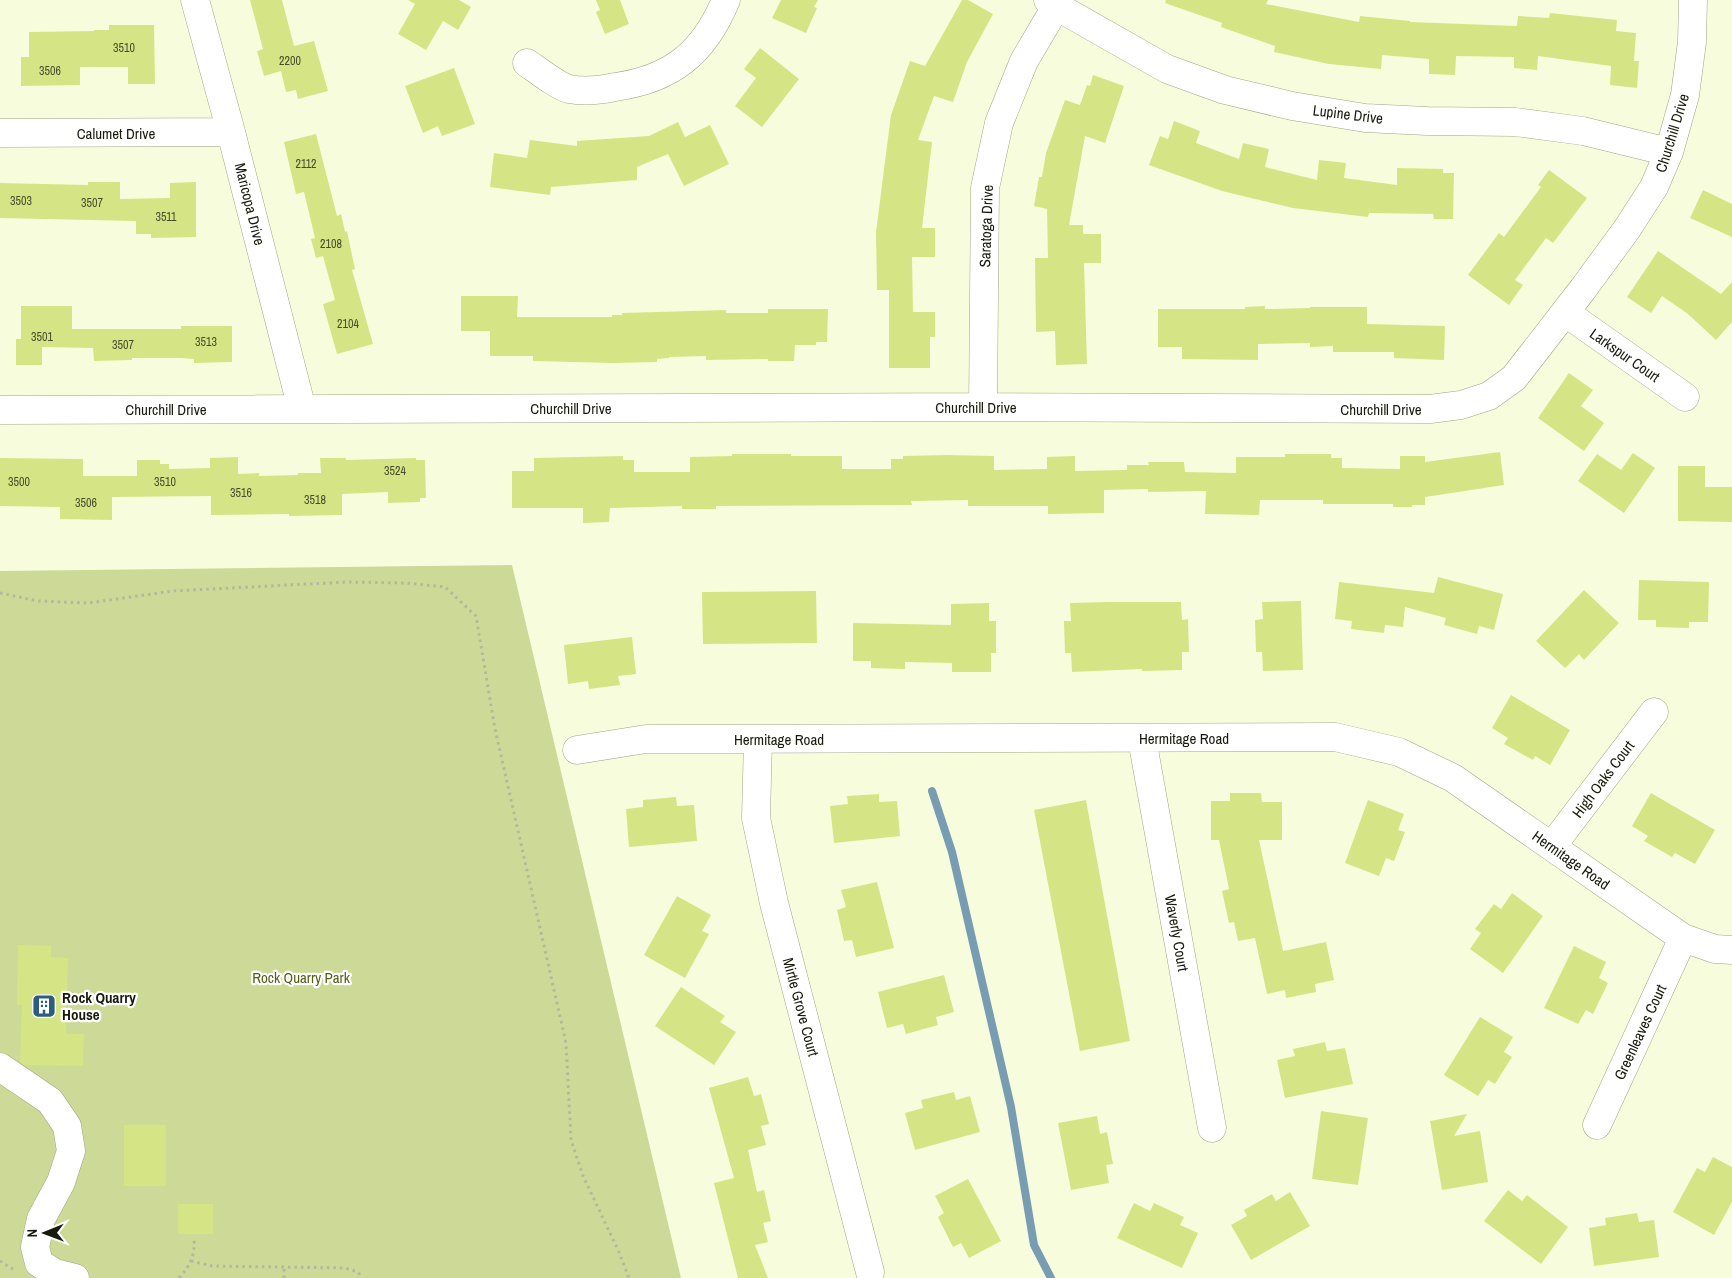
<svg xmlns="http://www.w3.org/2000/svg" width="1732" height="1278" font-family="'Archivo Narrow',sans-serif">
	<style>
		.green { fill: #cdd997 }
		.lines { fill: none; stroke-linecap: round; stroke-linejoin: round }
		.stream { stroke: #789cb2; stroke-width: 8 }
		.building { fill: #d5e585 }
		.minor-casing { stroke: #9fa585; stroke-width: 29 }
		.path { stroke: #b3b89d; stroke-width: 3; stroke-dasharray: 2.5 4; stroke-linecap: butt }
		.minor { stroke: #fff; stroke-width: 28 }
		.labels { text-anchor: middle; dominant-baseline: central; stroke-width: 4.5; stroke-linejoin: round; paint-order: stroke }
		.number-label { font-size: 12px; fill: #474d2c }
		.street-label { font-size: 15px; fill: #181a0e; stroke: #fff }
		.park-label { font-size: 15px; fill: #555e19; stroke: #fff }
		.poi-label { font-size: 15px; font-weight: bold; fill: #181a0e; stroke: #fff; text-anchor: start }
	</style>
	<rect width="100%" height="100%" fill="#f7fddc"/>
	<path class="green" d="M512 565 681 1278H0V571Z"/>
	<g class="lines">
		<path class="stream" d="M932 791 952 852 1011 1107 1034 1245 1051 1278"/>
	</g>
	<path class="building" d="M250 0H282L294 46 314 41 328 91 298 99 296 90 286 92 281 71 264 76 257 51 263 49Z
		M408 0H459L471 7 458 30 443 21 426 50 398 34 415 4Z
		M596 0H620L629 24 605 34 596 12 600 10Z
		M781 0H818L814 7 817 8 806 33 772 18Z
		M962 0H968L993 14 967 62 953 102 934 96 918 140 932 142 922 228H935V257H912L913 312H935V337H930V368H889V290H877L876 232 891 115 910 61 925 66Z
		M1166 0H1268L1266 4 1359 22 1360 16 1410 21V22L1517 26 1518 16 1549 18 1550 13 1617 20 1616 31 1636 33 1634 61H1639L1637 88 1610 85 1611 66 1538 56 1537 70 1514 68V57L1456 56 1455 75 1429 74V59L1382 55 1381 69 1329 64 1274 52 1275 46 1221 27 1222 23 1165 3Z
		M109 25H154L155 84H128V67H80V85L21 86V57H29V32L94 31V30H109Z
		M760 48 799 79 762 127 735 106 756 78 744 69Z
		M454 68 475 124 442 136 438 126 423 133 405 86Z
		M1093 75 1124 86 1105 143 1085 136 1069 225H1083V234H1101V263H1084L1087 364 1056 365 1055 331 1036 332 1035 258H1048L1047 209 1034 206 1039 177H1042L1046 153 1065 100 1080 105 1087 85 1090 86Z
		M1174 121 1200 131 1196 143 1239 159 1243 143 1269 149 1265 167 1317 180 1319 160 1346 163 1344 178 1397 185V168L1443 169V173H1454L1453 219H1434L1433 214 1369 213 1368 217 1293 208 1222 191 1149 165 1160 136 1168 139Z
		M678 122 685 137 710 125 729 164 684 186 668 154 637 167V180L551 187 550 195 490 187 494 153 527 158 530 140 577 146V141L649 136Z
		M316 134 337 216 341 214 345 232 347 231 355 269 352 270 373 344 337 354 323 304 335 300 323 256 316 258 311 239 315 238 304 192 296 194 284 142Z
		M1549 170 1587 198 1553 243 1546 238 1515 280 1523 285 1509 305 1468 275 1499 233 1504 237 1541 187 1538 185Z
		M88 182H120V199L170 198V183L196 182V237L151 238V234H136V221L0 218V183L88 185Z
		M1703 190 1732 204V237L1690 218Z
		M1658 251 1721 294 1732 282V322L1716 340 1688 314 1662 296 1651 313 1627 297Z
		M461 296H518L517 317H612V315H622V313L726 310V313H768V309H828L827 342H816V345H795L794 361H768V359L706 360V356L669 357V358L657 359V362L613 363 533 361V356H490V331H461Z
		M21 306H72V329H181V326H232V362L194 363V359L181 358H132V360L94 361 93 348 42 347V365H16V339H21Z
		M1265 306V309L1310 308V307H1367V324L1445 326 1444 360 1394 358V352H1333V346L1310 347V343L1258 344V360L1182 359V347H1158V309H1245V307Z
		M1569 373 1593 390 1581 406 1604 423 1584 451 1538 418Z
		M1500 452 1504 485 1425 497V505H1412V507H1393V504H1323V500H1260L1259 515 1205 514 1206 491 1148 492V489L1104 490V513L1048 514V506H968V500L911 501 912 505 716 506V509H682V506L610 508 609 522 583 523V508H512V471H534V458L623 456V460H634V472H690V457L732 456V454H791V456H842V469H891V459H903V456L947 455 994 456V470L1047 469V457L1075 456V471L1127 470V465H1149L1148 462H1184L1185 472 1236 473V457H1285V454H1331V458H1342V468L1400 469V456H1425V462Z
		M1633 453 1655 468 1624 513 1578 481 1597 454 1621 470Z
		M238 457V474L259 473V476L298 475V473H321L320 458H346V460L416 458V460H425L426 498H420V502L388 503V492L342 494V515L289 516V514L211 515V496L112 497V520L60 519V507L0 506V458L83 459V476H137V460H160V464H169V469L210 468V458Z
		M1678 466H1705V487H1732V522L1678 521Z
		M1438 577 1503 594 1494 630 1479 626 1477 634 1444 625 1446 618 1405 607 1403 627 1385 625 1384 633 1351 629 1352 621 1335 619 1339 582 1434 593Z
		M1639 580 1709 582 1708 622H1689V628L1656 627V620H1638Z
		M1584 590 1619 623 1584 660 1579 654 1565 668 1536 641Z
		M816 591 817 643 703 644 702 592Z
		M1301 601 1303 670 1263 671 1262 652H1256L1255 620 1263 619 1262 602Z
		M1109 602H1181L1182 620 1188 619 1189 652H1182V670L1142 671V669L1072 672 1071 653H1065L1064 621H1071L1070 603Z
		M989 603V621H996V653H991V672H952V663L905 662V669L871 668V661H853V623L951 625V604Z
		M632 637 636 674 618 676 620 685 589 689 588 681 568 684 564 645Z
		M1511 695 1570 730 1550 765 1535 756 1533 760 1504 744 1508 738 1492 728Z
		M1230 793H1261L1262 802H1282V840H1259L1283 951 1326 942 1334 980 1315 984 1316 992 1286 998 1285 990 1267 994 1255 938 1238 941 1234 922 1229 923 1222 891 1229 889 1219 840H1211V801H1230Z
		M1651 793 1715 830 1695 864 1675 853 1672 857 1644 841 1648 836 1632 826Z
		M879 794V802L897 801 900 836 834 843 830 806 848 804 847 796Z
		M676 797 677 806 694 805 697 841 629 847 626 809 643 807V800Z
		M1086 800 1130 1041 1080 1051 1034 810Z
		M1368 800 1404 814 1398 830 1405 832 1394 861 1386 858 1379 876 1345 863Z
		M877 882 894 948 856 957 852 940 844 941 837 910 846 907 841 890Z
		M1512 893 1543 916 1503 973 1470 949 1481 933 1475 929 1494 904 1501 909Z
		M677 896 711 915 702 931 709 934 685 978 644 955Z
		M18 945 51 946V957L68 958 66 1034H84L83 1066 24 1065 20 1062 22 1005H17Z
		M1574 946 1606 962 1599 978 1608 983 1593 1014 1586 1010 1578 1024 1544 1008Z
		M944 975 954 1012 936 1017 938 1025 906 1034 903 1024 887 1028 878 992Z
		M681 987 725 1016 720 1022 736 1032 714 1065 655 1026Z
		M1480 1017 1513 1037 1504 1052 1512 1057 1495 1084 1488 1080 1478 1096 1444 1075Z
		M1325 1042 1327 1051 1345 1048 1353 1084 1285 1098 1277 1060 1295 1056 1293 1049Z
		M748 1077 754 1096 761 1094 769 1124 761 1126 766 1145 748 1150 757 1192 764 1190 771 1221 763 1223 768 1242 755 1245 768 1278H738L714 1183 734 1178 709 1088Z
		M954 1092 956 1100 970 1096 980 1132 915 1150 905 1113 923 1108 921 1100Z
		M1321 1111 1368 1118 1358 1185 1312 1179Z
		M1467 1114 1454 1136 1480 1131 1488 1182 1442 1190 1430 1121Z
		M1097 1116 1100 1134 1107 1132 1113 1164 1106 1165 1109 1183 1071 1190 1058 1123Z
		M124 1125H166V1186H124Z
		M1713 1157 1732 1167V1202L1714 1235 1673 1212 1697 1168 1705 1172Z
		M968 1179 1001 1241 969 1258 961 1243 953 1247 938 1217 944 1213 935 1196Z
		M1508 1190 1522 1201 1527 1195 1568 1227 1541 1264 1484 1221Z
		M1290 1192 1310 1226 1251 1260 1231 1225 1247 1216 1244 1210 1272 1194 1276 1201Z
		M1134 1203 1150 1211 1154 1203 1184 1217 1180 1225 1198 1233 1182 1268 1117 1238Z
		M178 1204H213V1234H178Z
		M1637 1213 1639 1222 1654 1220 1659 1257 1594 1266 1589 1228 1606 1225 1605 1218Z"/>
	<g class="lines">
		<g class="minor-casing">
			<path id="minor" d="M195 0 231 132 302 409
				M1048 0 1056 6 1167 69 1225 90 1292 106 1365 118 1427 121 1515 122 1583 131 1669 152
				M527 63C536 69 559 87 569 89 584 92 601 90 615 87 672 79 704 53 726 0
				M0 133 231 132
				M1566 313 1685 397
				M983 407 985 188 999 123 1024 61 1060 0
				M0 410 983 407 1430 409 1461 405 1489 396 1514 378 1583 289 1627 229 1654 187 1669 152 1685 95 1692 42 1693 0
				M758 739 756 818 774 903 870 1272
				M1142 739 1212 1128
				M577 750 646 739 1335 737 1399 752 1453 778 1683 938 1715 949 1732 950
				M1552 846 1654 712
				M0 1067 50 1101 67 1126 71 1151 61 1182 41 1219 35 1247 39 1263 55 1273 75 1278
				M1597 1125 1683 938"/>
		</g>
		<path class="path" d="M0 593 38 601 88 603 173 591 347 582 406 583 445 587 476 616 495 729 566 1043 571 1140 583 1176 618 1250 629 1278
			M0 1261 13 1269
			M191 1261 212 1266 345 1268 358 1272 362 1278
			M179 1278C191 1265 195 1255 194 1238
			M284 1278V1268"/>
		<use href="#minor" class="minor"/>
	</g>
	<defs>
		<g id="building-square" transform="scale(1.25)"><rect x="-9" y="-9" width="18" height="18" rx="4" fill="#2d5d7c" stroke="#fff"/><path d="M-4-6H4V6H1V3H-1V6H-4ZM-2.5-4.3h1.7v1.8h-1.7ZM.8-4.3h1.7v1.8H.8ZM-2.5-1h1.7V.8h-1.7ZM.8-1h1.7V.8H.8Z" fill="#fff"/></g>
	</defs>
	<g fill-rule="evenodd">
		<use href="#building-square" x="44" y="1006"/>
	</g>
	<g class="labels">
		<g class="number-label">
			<text x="124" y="48">3510</text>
			<text x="290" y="61">2200</text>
			<text x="50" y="71">3506</text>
			<text x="306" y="164">2112</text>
			<text x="21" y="201">3503</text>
			<text x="92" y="203">3507</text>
			<text x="166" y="217">3511</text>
			<text x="331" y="244">2108</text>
			<text x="348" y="324">2104</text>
			<text x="42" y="337">3501</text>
			<text x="206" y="342">3513</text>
			<text x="123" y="345">3507</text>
			<text x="395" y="471">3524</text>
			<text x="19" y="482">3500</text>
			<text x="165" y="482">3510</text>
			<text x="241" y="493">3516</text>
			<text x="315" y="500">3518</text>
			<text x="86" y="503">3506</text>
		</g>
		<g class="street-label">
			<text transform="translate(1348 114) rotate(7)">Lupine Drive</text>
			<text x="116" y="133">Calumet Drive</text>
			<text transform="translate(1672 133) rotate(-73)">Churchill Drive</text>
			<text transform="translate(250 204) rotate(76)">Maricopa Drive</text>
			<text transform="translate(986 226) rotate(-88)">Saratoga Drive</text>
			<text transform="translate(1625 355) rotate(35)">Larkspur Court</text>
			<text x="976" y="407">Churchill Drive</text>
			<text x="571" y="408">Churchill Drive</text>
			<text x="166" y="409">Churchill Drive</text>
			<text x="1381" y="409">Churchill Drive</text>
			<text x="1184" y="738">Hermitage Road</text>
			<text x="779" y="739">Hermitage Road</text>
			<text transform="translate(1603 779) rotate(-53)">High Oaks Court</text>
			<text transform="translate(1571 860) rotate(35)">Hermitage Road</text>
			<text transform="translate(1177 933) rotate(80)">Waverly Court</text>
			<text transform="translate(801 1007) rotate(75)">Mirtle Grove Court</text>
			<text transform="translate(1640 1032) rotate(-65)">Greenleaves Court</text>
		</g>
		<g class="park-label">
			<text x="301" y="977">Rock Quarry Park</text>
		</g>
		<g class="poi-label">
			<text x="62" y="997">Rock Quarry<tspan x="62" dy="17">House</tspan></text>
		</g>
	</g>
	<g transform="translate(45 1233) rotate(269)" stroke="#ffffff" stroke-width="4" paint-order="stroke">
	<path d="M0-4L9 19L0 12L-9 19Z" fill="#181a0e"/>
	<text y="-8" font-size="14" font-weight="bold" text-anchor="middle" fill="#181a0e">N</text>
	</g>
</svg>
